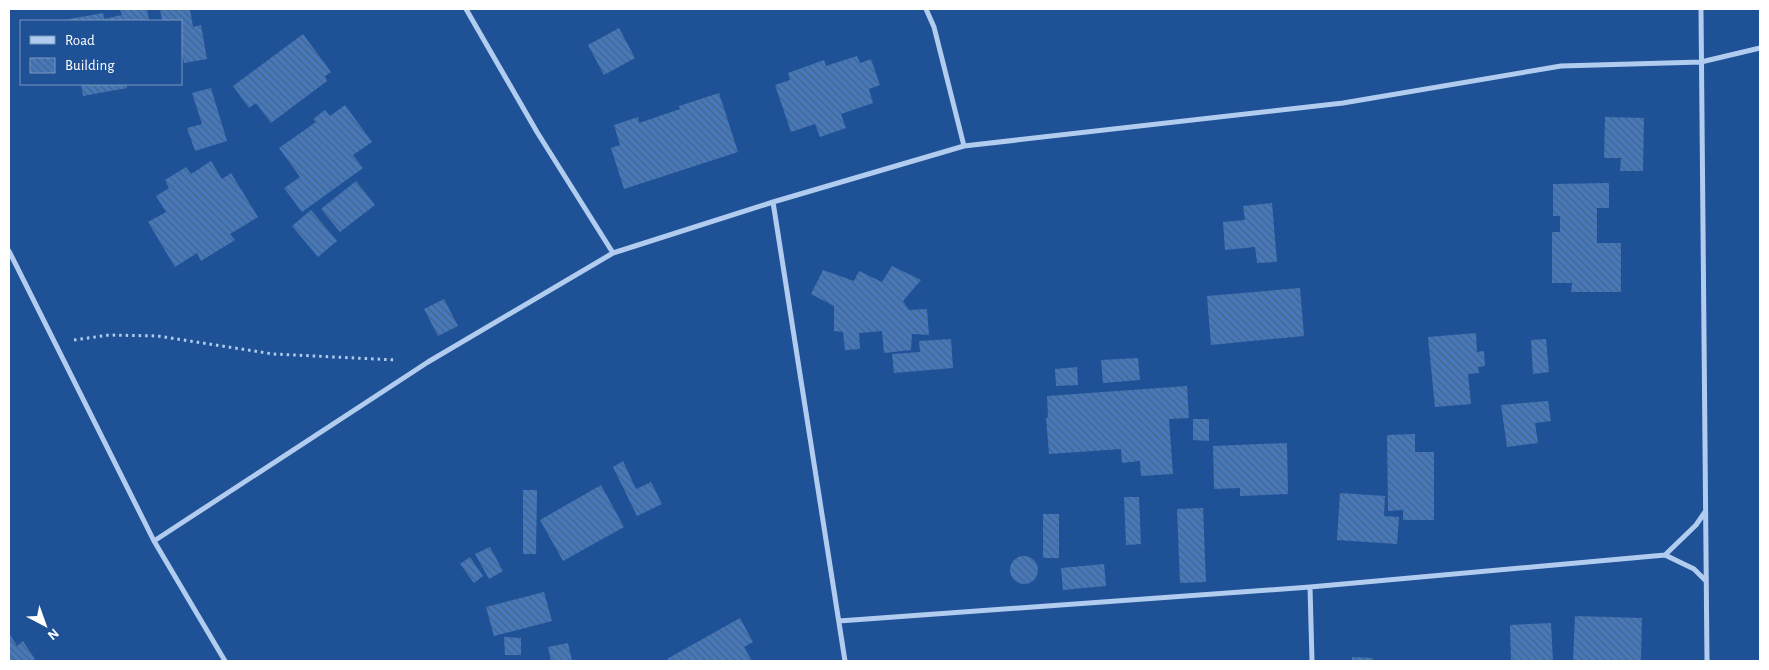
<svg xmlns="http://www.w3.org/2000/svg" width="1769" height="670" font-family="'Alegreya Sans',sans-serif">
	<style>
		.building { fill: url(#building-back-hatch) }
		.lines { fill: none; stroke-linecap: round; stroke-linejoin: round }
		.path { stroke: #b1ccef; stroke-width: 3; stroke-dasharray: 2.5 4; stroke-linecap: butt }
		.minor { stroke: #b1ccef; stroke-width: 5 }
	</style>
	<defs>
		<pattern id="building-back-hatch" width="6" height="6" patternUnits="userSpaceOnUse" patternTransform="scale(1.25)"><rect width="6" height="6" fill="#4679bc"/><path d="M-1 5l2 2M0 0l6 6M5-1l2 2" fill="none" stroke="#496284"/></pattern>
	</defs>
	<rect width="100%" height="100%" fill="#1e5195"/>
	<path class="building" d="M120 9H147L149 21H69V19L103 13 104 19 122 15Z
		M160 9H190L193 27 201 25 207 59 184 63 181 48V21H162Z
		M619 28 635 58 604 75 588 45Z
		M303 34 331 72 325 76 327 81 271 123 256 103 249 108 233 86Z
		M857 56 860 63 871 59 880 85 869 89 873 103 841 114 846 128 820 137 815 124 791 132 775 85 790 80 788 73 824 60 826 66Z
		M81 84H126L127 88 83 96Z
		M211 88 227 141 195 151 187 128 202 124 192 93Z
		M719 93 738 152 624 189 611 148 620 145 614 125 638 117 639 123 680 109 679 106Z
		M345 105 372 142 353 155 363 168 302 212 284 188 300 177 279 148 316 122 313 119 325 110 330 116Z
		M1605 117 1644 118 1643 171H1620L1621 158H1604Z
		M211 161 222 179 231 173 258 217 230 234 235 240 201 261 197 253 175 267 148 222 166 212 156 196 169 188 165 180 186 167 191 174Z
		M356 181 375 205 340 232 321 209Z
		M1609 183V208H1597V243H1621V292H1571L1572 283H1552V232H1560V216H1553V184Z
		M1272 203 1277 262 1257 263 1255 247 1225 250 1223 222 1245 220 1243 206Z
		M311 210 337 241 318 257 292 226Z
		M892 266 921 280 903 301 909 310 927 309 929 335 912 334 911 350 884 353 882 331 859 333 860 349 845 350 843 332 834 331V306L811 294 823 270 854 281 859 271 882 282Z
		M1300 288 1304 336 1211 345 1207 296Z
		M444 299 458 326 438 336 424 309Z
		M1476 333 1477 352 1484 351 1485 366 1478 367 1479 373 1468 374 1471 404 1435 407 1428 337Z
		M951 339 953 368 894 373 892 354 920 352 919 341Z
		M1546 339 1549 372 1533 374 1531 340Z
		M1138 358 1140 380 1103 383 1101 360Z
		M1077 367 1078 385 1056 386 1055 369Z
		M1187 386 1189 418 1169 419 1173 474 1141 476 1140 461 1122 463 1121 449 1049 454 1046 418 1048 417 1047 396Z
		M1548 401 1551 421 1535 423 1538 443 1507 447 1501 405Z
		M1193 419H1209V441L1193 440Z
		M1415 434V452H1434V520H1403V510L1388 511 1387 435Z
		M1287 443 1288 494 1240 496V488L1214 489 1213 446Z
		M623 461 636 489 651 482 662 504 637 516 613 467Z
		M601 485 624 527 563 561 540 520Z
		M523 490H537L536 554H523Z
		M1340 493 1385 496 1384 516 1399 517 1397 544 1337 540Z
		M1124 497H1139L1141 544 1126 545Z
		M1203 508 1206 582 1180 583 1177 509Z
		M1043 514H1059V558H1043Z
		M490 547 503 571 489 579 475 554Z
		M1010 570a14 14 0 1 1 28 0a14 14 0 1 1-28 0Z
		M470 557 483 576 474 583 460 564Z
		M1104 564 1106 586 1063 590 1061 568Z
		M544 592 552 621 494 636 486 607Z
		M1575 616 1642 618 1641 661H1573Z
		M740 618 753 642 744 647 752 661H668L667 659Z
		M1551 623 1553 661H1511L1510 625Z
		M9 633 17 646 23 641 35 659 31 661H9Z
		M504 637 521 638V655H505Z
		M568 643 572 661H551L548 647Z
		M1352 657 1373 658V661H1352Z"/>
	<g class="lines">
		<path class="path" d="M74 340 109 335 158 336 273 354 396 360"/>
		<path class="minor" d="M466 9 537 132 613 253
			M926 9 934 27 964 146
			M1701 9 1707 661
			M773 202 845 661
			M9 251 154 541 225 661
			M154 541 428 362 613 253 773 202 964 146 1343 103 1561 66 1701 62 1760 48
			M1665 555 1694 569 1706 581
			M1310 587 1312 661
			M839 621 1310 587 1665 555 1696 525 1705 512"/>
	</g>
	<rect width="1769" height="670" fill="none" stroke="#ffffff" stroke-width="20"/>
	<rect x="20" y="20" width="162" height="65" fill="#1e5195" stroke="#7897bf"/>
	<rect x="30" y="36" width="25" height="8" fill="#b1ccef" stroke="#7897bf"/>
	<text x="65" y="45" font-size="15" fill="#ffffff">Road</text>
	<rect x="30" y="58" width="25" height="15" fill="url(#building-back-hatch)" stroke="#7897bf"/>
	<text x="65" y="70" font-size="15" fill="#ffffff">Building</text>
	<g transform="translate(45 625) rotate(139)" stroke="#1e5195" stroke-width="4" paint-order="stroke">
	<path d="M0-4L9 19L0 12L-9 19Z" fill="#ffffff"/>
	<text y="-8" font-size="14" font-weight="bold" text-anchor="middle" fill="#ffffff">N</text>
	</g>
</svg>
